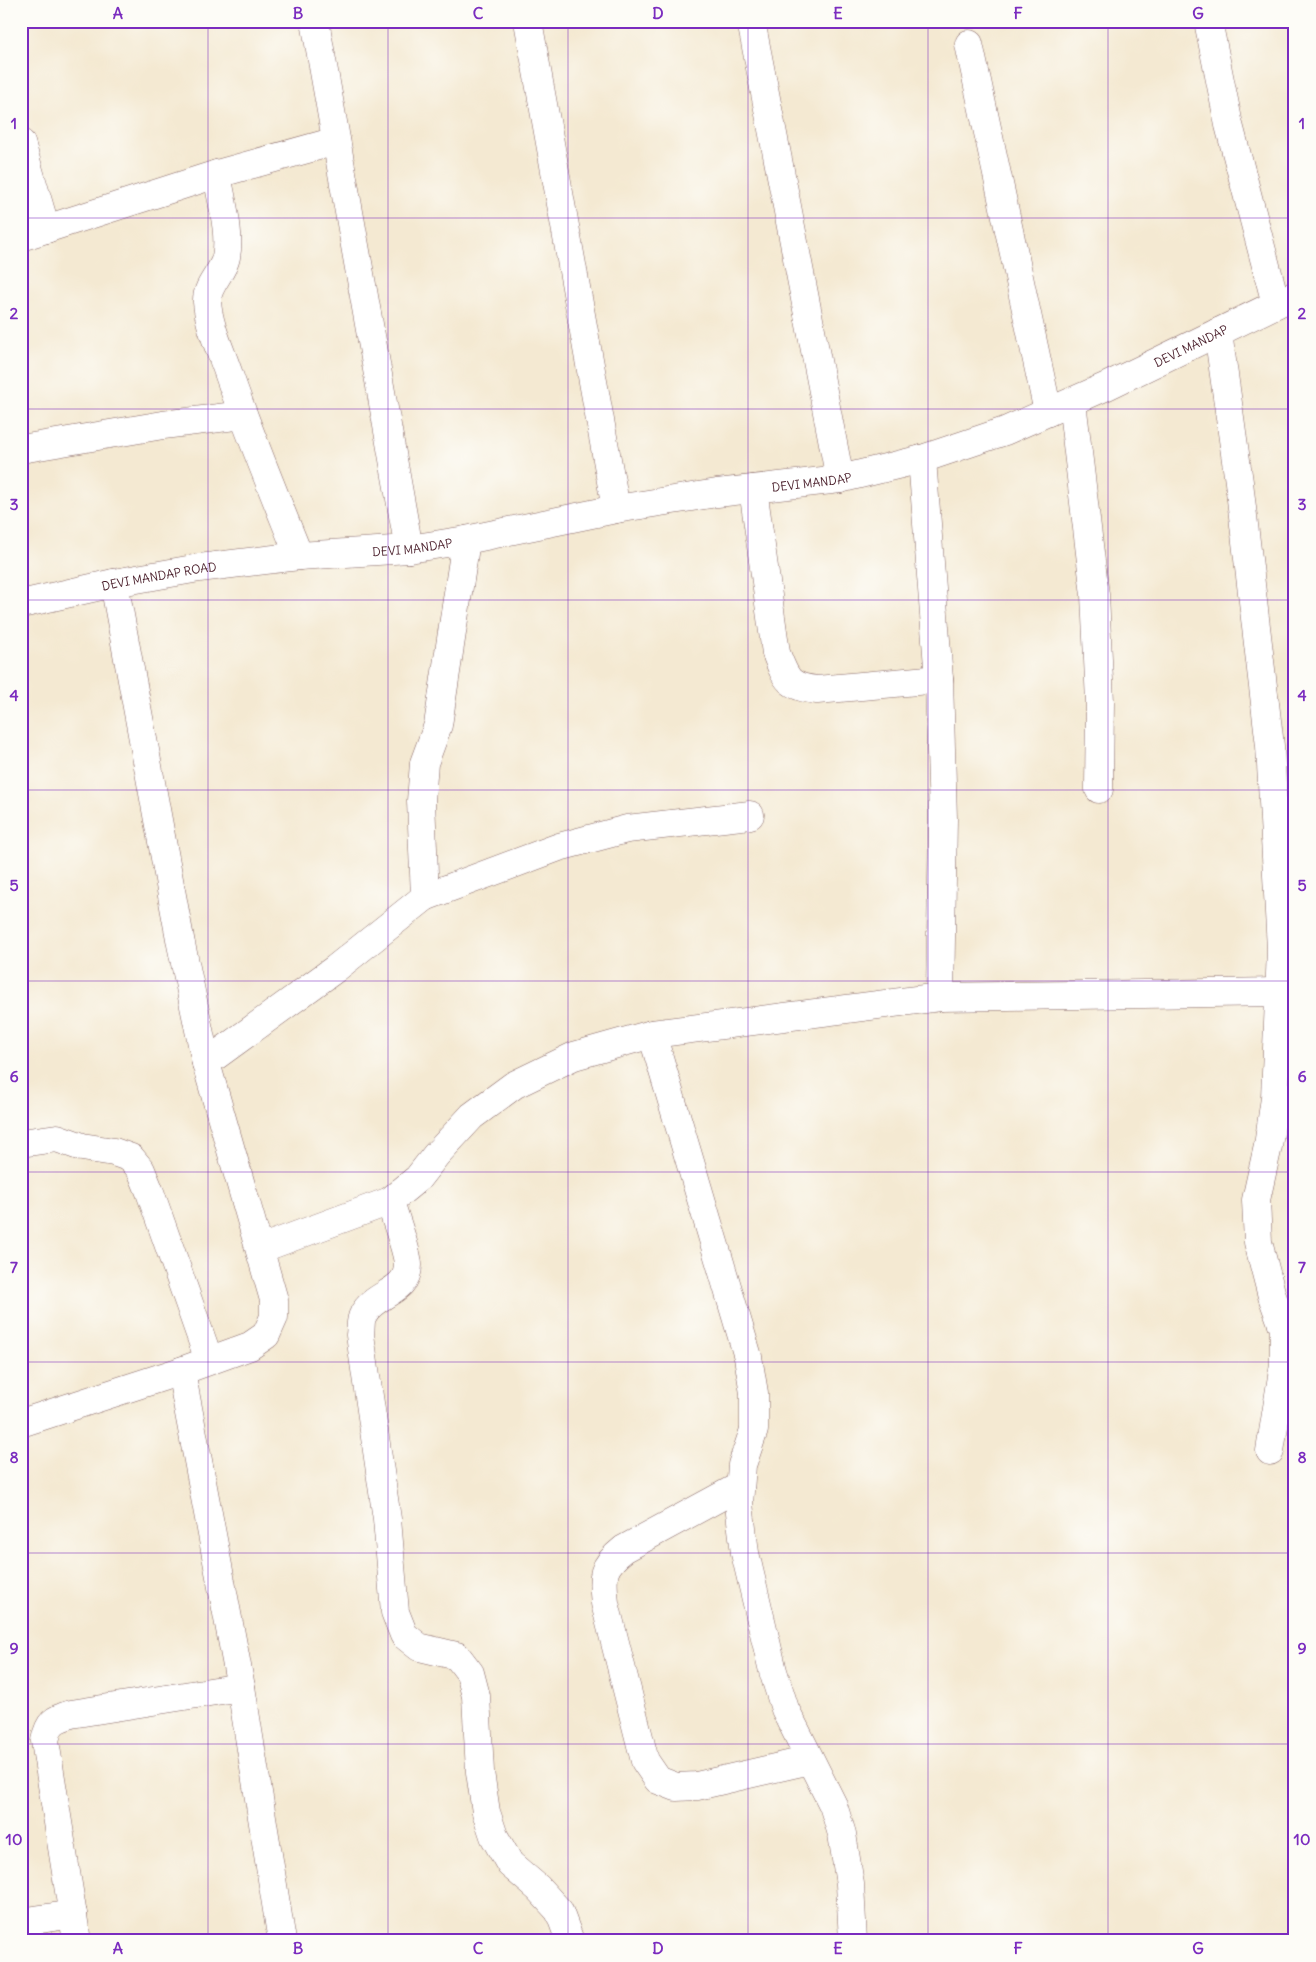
<svg xmlns="http://www.w3.org/2000/svg" width="1316" height="1962" font-family="Delius,sans-serif">
	<style>
		.lines { fill: none; stroke-linecap: round; stroke-linejoin: round }
		.minor-casing { stroke: #866665; stroke-width: 29 }
		.minor { stroke: #fff; stroke-width: 28 }
		.grid { fill: none; stroke: #7b2cbf; stroke-width: 1; stroke-opacity: 0.55 }
		.labels { text-anchor: middle; dominant-baseline: central; stroke-width: 4; stroke-linejoin: round; paint-order: stroke }
		.street-label { font-size: 12px; fill: #4a1f2b; stroke: #fdfcf7 }
		.neatline { fill: none; stroke: #7b2cbf; stroke-width: 2 }
		.grid-label { font-size: 16px; text-anchor: middle; font-weight: bold; fill: #7b2cbf }
	</style>
	<rect width="100%" height="100%" fill="#fdfcf7"/>
	<filter id="ink" filterUnits="userSpaceOnUse"><feTurbulence type="fractalNoise" baseFrequency=".02" numOctaves="2"/><feDisplacementMap in="SourceGraphic" scale="10" xChannelSelector="R" yChannelSelector="G"/><feConvolveMatrix kernelMatrix="1 2 1 2 8 2 1 2 1" color-interpolation-filters="sRGB"/></filter>
	<filter id="wash" filterUnits="userSpaceOnUse"><feTurbulence type="fractalNoise" baseFrequency=".0096" numOctaves="4" result="noise"/><feDisplacementMap in="SourceGraphic" scale="20" xChannelSelector="R" yChannelSelector="G"/><feGaussianBlur stdDeviation="1.12" result="paint"/><feColorMatrix in="noise" values="0 0 0 0 0 0 0 0 0 0 0 0 0 0 0 0 0 1.4 0 .05"/><feComposite in="paint" operator="in"/></filter>
	<g filter="url(#wash)">
		<rect width="100%" height="100%" fill="#f4e9d2"/>
	</g>
	<g filter="url(#ink)">
		<g class="lines">
			<g class="minor-casing">
				<g id="minor">
					<path d="M315 21 409 549"/>
					<path d="M528 21 616 509"/>
					<path d="M751 21 840 479"/>
					<path d="M1208 21 1229 125 1276 304"/>
					<path d="M969 44 1048 412"/>
					<path d="M21 143 46 229"/>
					<path d="M217 174C221 199 231 233 226 257 223 273 206 285 207 302 209 327 221 351 229 375 250 436 275 496 299 556"/>
					<path d="M21 237 217 174 336 141"/>
					<path d="M1218 332 1239 482 1270 746 1281 949 1275 1098 1268 1146 1256 1200 1258 1242 1272 1296 1284 1329V1364L1270 1451"/>
					<path d="M1072 402 1095 595 1100 702 1099 789"/>
					<path d="M21 449 163 425 243 415"/>
					<path d="M922 459 939 679 943 819 940 997"/>
					<path d="M753 489 776 653C786 679 788 687 817 690L939 679"/>
					<path id="s1" d="M21 604 114 583 199 568 299 556 409 549 466 540 616 509 717 493 840 479 922 459 1005 431 1107 386 1295 295"/>
					<path d="M425 897 421 801 424 763 438 725 466 540"/>
					<path d="M652 1034 748 1357 754 1393V1430L742 1465 739 1504 745 1553 773 1671 785 1709 833 1805 842 1834 850 1884 853 1941"/>
					<path d="M206 1063 335 969 425 897 559 847 627 829 750 815"/>
					<path d="M21 1143 57 1138 82 1147 114 1152 131 1158 141 1170 150 1192 209 1360"/>
					<path d="M390 1201C394 1216 408 1252 408 1265 408 1293 373 1293 363 1315 360 1320 361 1329 360 1335L387 1519 395 1612 404 1635 419 1647 457 1656 470 1673 476 1696 480 1772 486 1812 494 1836 510 1864 538 1888 559 1911 570 1941"/>
					<path d="M260 1249 390 1201 418 1178 436 1155 472 1116 514 1085 574 1056 652 1034 940 997 1280 992"/>
					<path d="M181 1371 241 1687 282 1941"/>
					<path d="M21 1423 181 1371 250 1346 266 1335 274 1317V1300L206 1063 181 944 114 583"/>
					<path d="M740 1486 624 1549C601 1567 602 1575 605 1603L645 1761 658 1780 676 1787 697 1786 810 1760"/>
					<path d="M21 1922 73 1914"/>
					<path d="M77 1941 45 1741C49 1722 53 1720 71 1714L241 1687"/>
				</g>
			</g>
			<use href="#minor" class="minor"/>
		</g>
	</g>
	<path class="grid" d="M208 21V1941M388 21V1941M568 21V1941M748 21V1941M928 21V1941M1108 21V1941M21 218H1295M21 409H1295M21 600H1295M21 790H1295M21 981H1295M21 1172H1295M21 1362H1295M21 1553H1295M21 1744H1295"/>
	<g class="labels">
		<g class="street-label">
			<text stroke="none"><textPath href="#s1" startOffset="1206">DEVI MANDAP</textPath></text>
			<text stroke="none"><textPath href="#s1" startOffset="801">DEVI MANDAP</textPath></text>
			<text stroke="none"><textPath href="#s1" startOffset="396">DEVI MANDAP</textPath></text>
			<text stroke="none"><textPath href="#s1" startOffset="141">DEVI MANDAP ROAD</textPath></text>
		</g>
	</g>
	<rect width="1316" height="1962" fill="none" stroke="#fdfcf7" stroke-width="55"/>
	<rect x="28" y="28" width="1260" height="1906" class="neatline"/>
	<g class="grid-label">
		<text x="118" y="19">A</text>
		<text x="298" y="19">B</text>
		<text x="478" y="19">C</text>
		<text x="658" y="19">D</text>
		<text x="838" y="19">E</text>
		<text x="1018" y="19">F</text>
		<text x="1198" y="19">G</text>
		<text x="14" y="129">1</text>
		<text x="1302" y="129">1</text>
		<text x="14" y="319">2</text>
		<text x="1302" y="319">2</text>
		<text x="14" y="510">3</text>
		<text x="1302" y="510">3</text>
		<text x="14" y="701">4</text>
		<text x="1302" y="701">4</text>
		<text x="14" y="891">5</text>
		<text x="1302" y="891">5</text>
		<text x="14" y="1082">6</text>
		<text x="1302" y="1082">6</text>
		<text x="14" y="1273">7</text>
		<text x="1302" y="1273">7</text>
		<text x="14" y="1463">8</text>
		<text x="1302" y="1463">8</text>
		<text x="14" y="1654">9</text>
		<text x="1302" y="1654">9</text>
		<text x="14" y="1845">10</text>
		<text x="1302" y="1845">10</text>
		<text x="118" y="1954">A</text>
		<text x="298" y="1954">B</text>
		<text x="478" y="1954">C</text>
		<text x="658" y="1954">D</text>
		<text x="838" y="1954">E</text>
		<text x="1018" y="1954">F</text>
		<text x="1198" y="1954">G</text>
	</g>
</svg>
